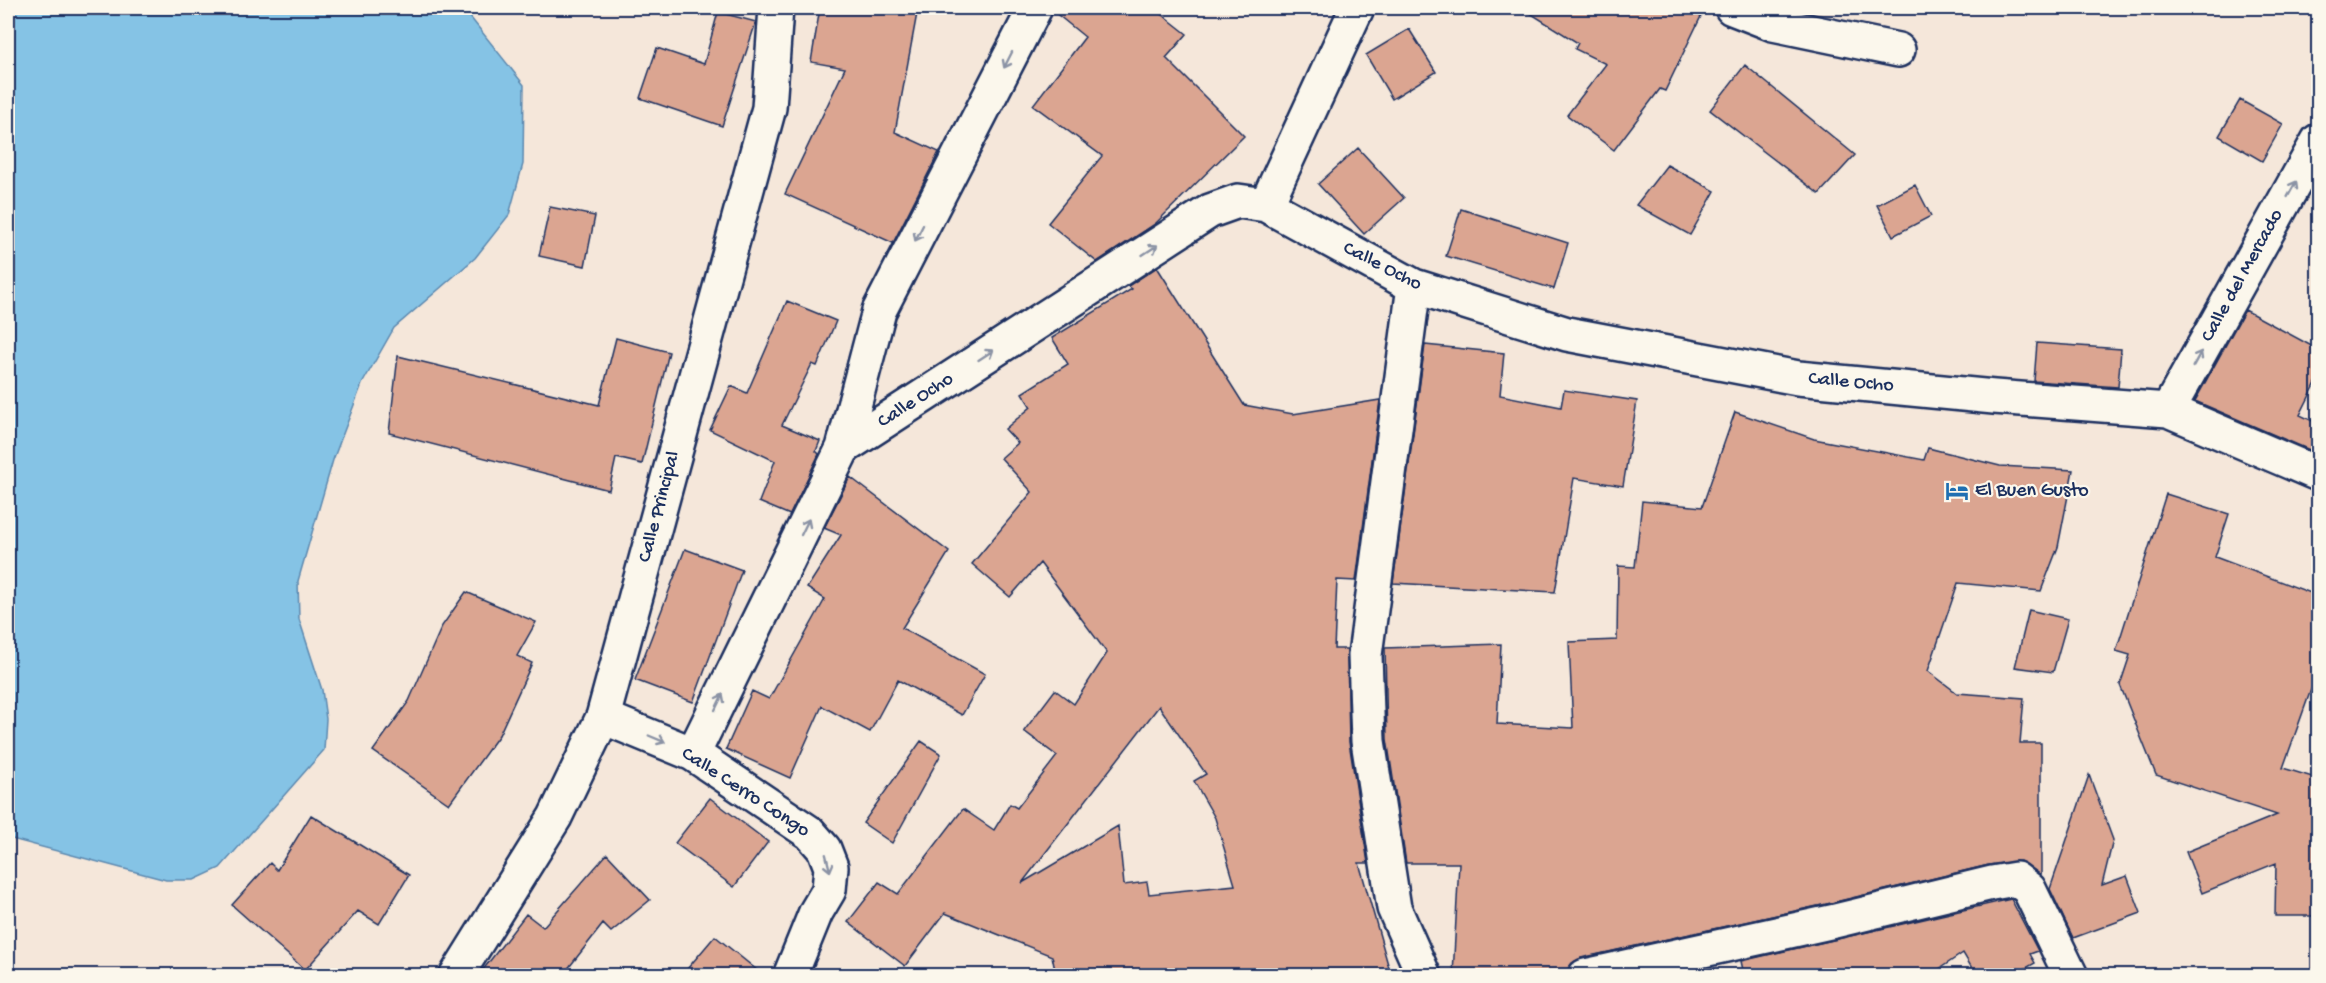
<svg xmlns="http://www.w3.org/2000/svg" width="2326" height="983" font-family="'Gochi Hand',sans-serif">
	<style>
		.water { fill: #85c3e5; stroke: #5b88af; stroke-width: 1.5 }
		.building { fill: #dba591; stroke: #1b2f5e; stroke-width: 1.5; fill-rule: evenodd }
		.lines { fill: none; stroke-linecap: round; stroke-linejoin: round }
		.minor-casing { stroke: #1b2f5e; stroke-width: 38 }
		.minor { stroke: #fbf7ec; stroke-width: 33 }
		.oneway { stroke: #8b93a5 }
		.labels { text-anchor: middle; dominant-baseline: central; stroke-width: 4.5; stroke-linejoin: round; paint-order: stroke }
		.street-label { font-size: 20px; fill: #1b2f5e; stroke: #fbf7ec }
		.poi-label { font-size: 20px; fill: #1b2f5e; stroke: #fbf7ec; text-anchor: start }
	</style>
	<rect width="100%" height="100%" fill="#f5e7da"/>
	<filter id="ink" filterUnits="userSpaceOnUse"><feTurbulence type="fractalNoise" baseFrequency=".0167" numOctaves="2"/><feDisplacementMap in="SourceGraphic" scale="12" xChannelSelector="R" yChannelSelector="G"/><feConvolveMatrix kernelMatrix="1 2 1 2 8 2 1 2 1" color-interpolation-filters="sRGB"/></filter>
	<g filter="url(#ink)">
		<path class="water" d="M8 8H463L524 85 523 164 509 215 475 258 394 328 362 384 333 460 298 581 299 619 322 690 326 719 324 750 220 868 194 880H166L8 838Z"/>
		<path class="building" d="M820 8H918L895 132 939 152 893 243 785 194 845 68 811 62Z
			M1054 8H1154L1187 34 1166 58 1244 136 1155 224 1097 262 1048 223 1102 156 1033 105 1085 37 1053 11Z
			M1522 8H1705L1665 91 1660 89 1614 150 1567 115 1606 64 1575 49 1578 43Z
			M718 12 756 22 722 126 640 98 657 48 704 64Z
			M1409 29 1436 72 1392 99 1366 55Z
			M1745 65 1855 155 1819 194 1710 110Z
			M2240 100 2283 124 2262 161 2219 136Z
			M1358 148 1404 198 1364 234 1318 184Z
			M1667 165 1715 191 1690 235 1636 205Z
			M1915 185 1931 216 1893 236 1877 205Z
			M550 207 595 216 585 266 539 256Z
			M1461 209 1568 243 1554 289 1446 256Z
			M1157 267 1244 405 1293 414 1380 400 1356 581 1337 580 1334 649H1347L1349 742 1368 863H1359L1391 975H1056L1052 956 945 913 905 966 848 922 879 882 898 894 963 809 994 830 1010 804 1017 808 1057 756 1024 731 1055 690 1074 704 1107 653 1040 563 1010 597 972 564 1032 492 1001 458 1018 443 1005 429 1031 407 1022 393 1068 364 1052 338 1132 289 1128 286ZM1159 706 1206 774 1194 781 1215 818 1235 885 1149 894 1147 882 1124 885 1118 826 1022 883Z
			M787 301 836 321 817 366 812 364 782 425 820 441 816 451 819 454 790 515 759 502 775 461 710 430 731 386 747 393Z
			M2245 310 2319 350V377L2300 415 2319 424V454L2195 401Z
			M616 338 669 352 642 464 616 458 609 490 389 433 398 356 599 405Z
			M2037 343 2121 349 2118 387 2034 381Z
			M1425 345 1504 353 1500 395 1561 407 1564 390 1637 401 1623 486 1574 478 1555 592 1393 583Z
			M1735 412 1814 439 1924 460 1928 448 2000 466 2073 470 2058 547 2041 591 1958 583 1928 671 1957 693 2024 698 2020 743H2041V875L2020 861 1989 865 1831 903 1581 958 1572 963 1567 970 1543 975H1453L1459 863H1406L1387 739 1385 648 1501 644 1497 724 1573 728 1569 642 1617 640 1618 566 1635 567 1642 501 1702 507Z
			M850 477 949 552 902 628 985 674 962 715 898 680 870 732 822 706 790 778 726 749 752 691 769 699 825 599 807 588 841 535 824 528Z
			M2166 494 2229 514 2215 557 2319 596V667L2283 768 2319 779V916H2275L2276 863 2202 893 2186 852 2277 815 2156 775 2120 685 2130 655 2116 651Z
			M685 549 742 570 693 702 635 680Z
			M466 592 536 622 517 656 532 663 499 735 449 804 373 751 409 701 442 626Z
			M2029 610 2068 619 2053 672 2015 667Z
			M921 741 941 754 892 843 863 823Z
			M2089 775 2113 840 2102 885 2127 876 2141 913 2073 938 2050 889Z
			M710 798 768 842 734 887 675 843Z
			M311 815 409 875 379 924 358 911 305 970 232 905 270 863 277 870Z
			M607 854 650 900 611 932 603 924 563 975H479L526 914 543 927Z
			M2011 899 2038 951 2030 954 2035 963 2014 975H1976L1963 953 1930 975H1744L1741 961Z
			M715 936 763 975H682Z"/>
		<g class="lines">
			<g class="minor-casing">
				<path id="minor" d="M1732 8 1773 24 1898 50
					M1266 205 1357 8
					M1414 286 1365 655 1368 741 1394 908 1424 976
					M2168 410 2318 141
					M843 448 879 311 1035 8
					M603 717 693 754 810 833 824 849 831 867 829 890 816 912 790 976
					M693 754 843 448 1210 211 1238 201 1266 205 1414 286 1567 334 1798 378 1994 397 2168 410 2318 474
					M456 976 555 817 603 717 769 108 776 8
					M1585 976 1835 921 1992 883 2016 879 2029 889 2071 976"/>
			</g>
			<use href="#minor" class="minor"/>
		</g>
		<defs><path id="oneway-shaft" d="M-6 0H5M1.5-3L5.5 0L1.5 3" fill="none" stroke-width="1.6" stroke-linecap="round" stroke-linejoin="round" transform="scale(1.5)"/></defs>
		<g class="oneway">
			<use href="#oneway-shaft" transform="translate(1008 60) rotate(117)"/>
			<use href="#oneway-shaft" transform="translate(2292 189) rotate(-61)"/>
			<use href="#oneway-shaft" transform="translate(919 233) rotate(117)"/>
			<use href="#oneway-shaft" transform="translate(1150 250) rotate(-33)"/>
			<use href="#oneway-shaft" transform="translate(986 355) rotate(-33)"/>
			<use href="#oneway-shaft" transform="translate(2197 359) rotate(-61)"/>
			<use href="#oneway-shaft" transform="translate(805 527) rotate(-64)"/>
			<use href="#oneway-shaft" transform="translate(719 702) rotate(-64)"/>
			<use href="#oneway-shaft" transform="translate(657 739) rotate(23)"/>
			<use href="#oneway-shaft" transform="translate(828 863) rotate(76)"/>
		</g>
	</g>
	<defs>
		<g id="hotel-bare" transform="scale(1.8)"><path d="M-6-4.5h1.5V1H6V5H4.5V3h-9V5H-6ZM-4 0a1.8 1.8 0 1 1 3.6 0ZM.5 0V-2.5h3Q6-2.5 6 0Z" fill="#1f6fb2" stroke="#fbf7ec" stroke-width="2.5" paint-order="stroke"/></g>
	</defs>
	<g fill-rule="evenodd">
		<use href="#hotel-bare" x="1957" y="491"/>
	</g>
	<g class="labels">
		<g class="street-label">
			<text transform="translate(1382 267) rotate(27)">Calle Ocho</text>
			<text transform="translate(2243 276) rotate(-61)">Calle del Mercado</text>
			<text transform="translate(1851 383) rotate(5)">Calle Ocho</text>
			<text transform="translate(916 401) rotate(-33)">Calle Ocho</text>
			<text transform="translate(660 507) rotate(-75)">Calle Principal</text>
			<text transform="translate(745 793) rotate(33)">Calle Cerro Congo</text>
		</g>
		<g class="poi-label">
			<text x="1975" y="491">El Buen Gusto</text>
		</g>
	</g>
	<rect width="2326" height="983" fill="none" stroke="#fbf7ec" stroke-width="30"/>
	<rect x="15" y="15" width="2296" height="953" fill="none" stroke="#1b2f5e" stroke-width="2" filter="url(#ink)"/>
</svg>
